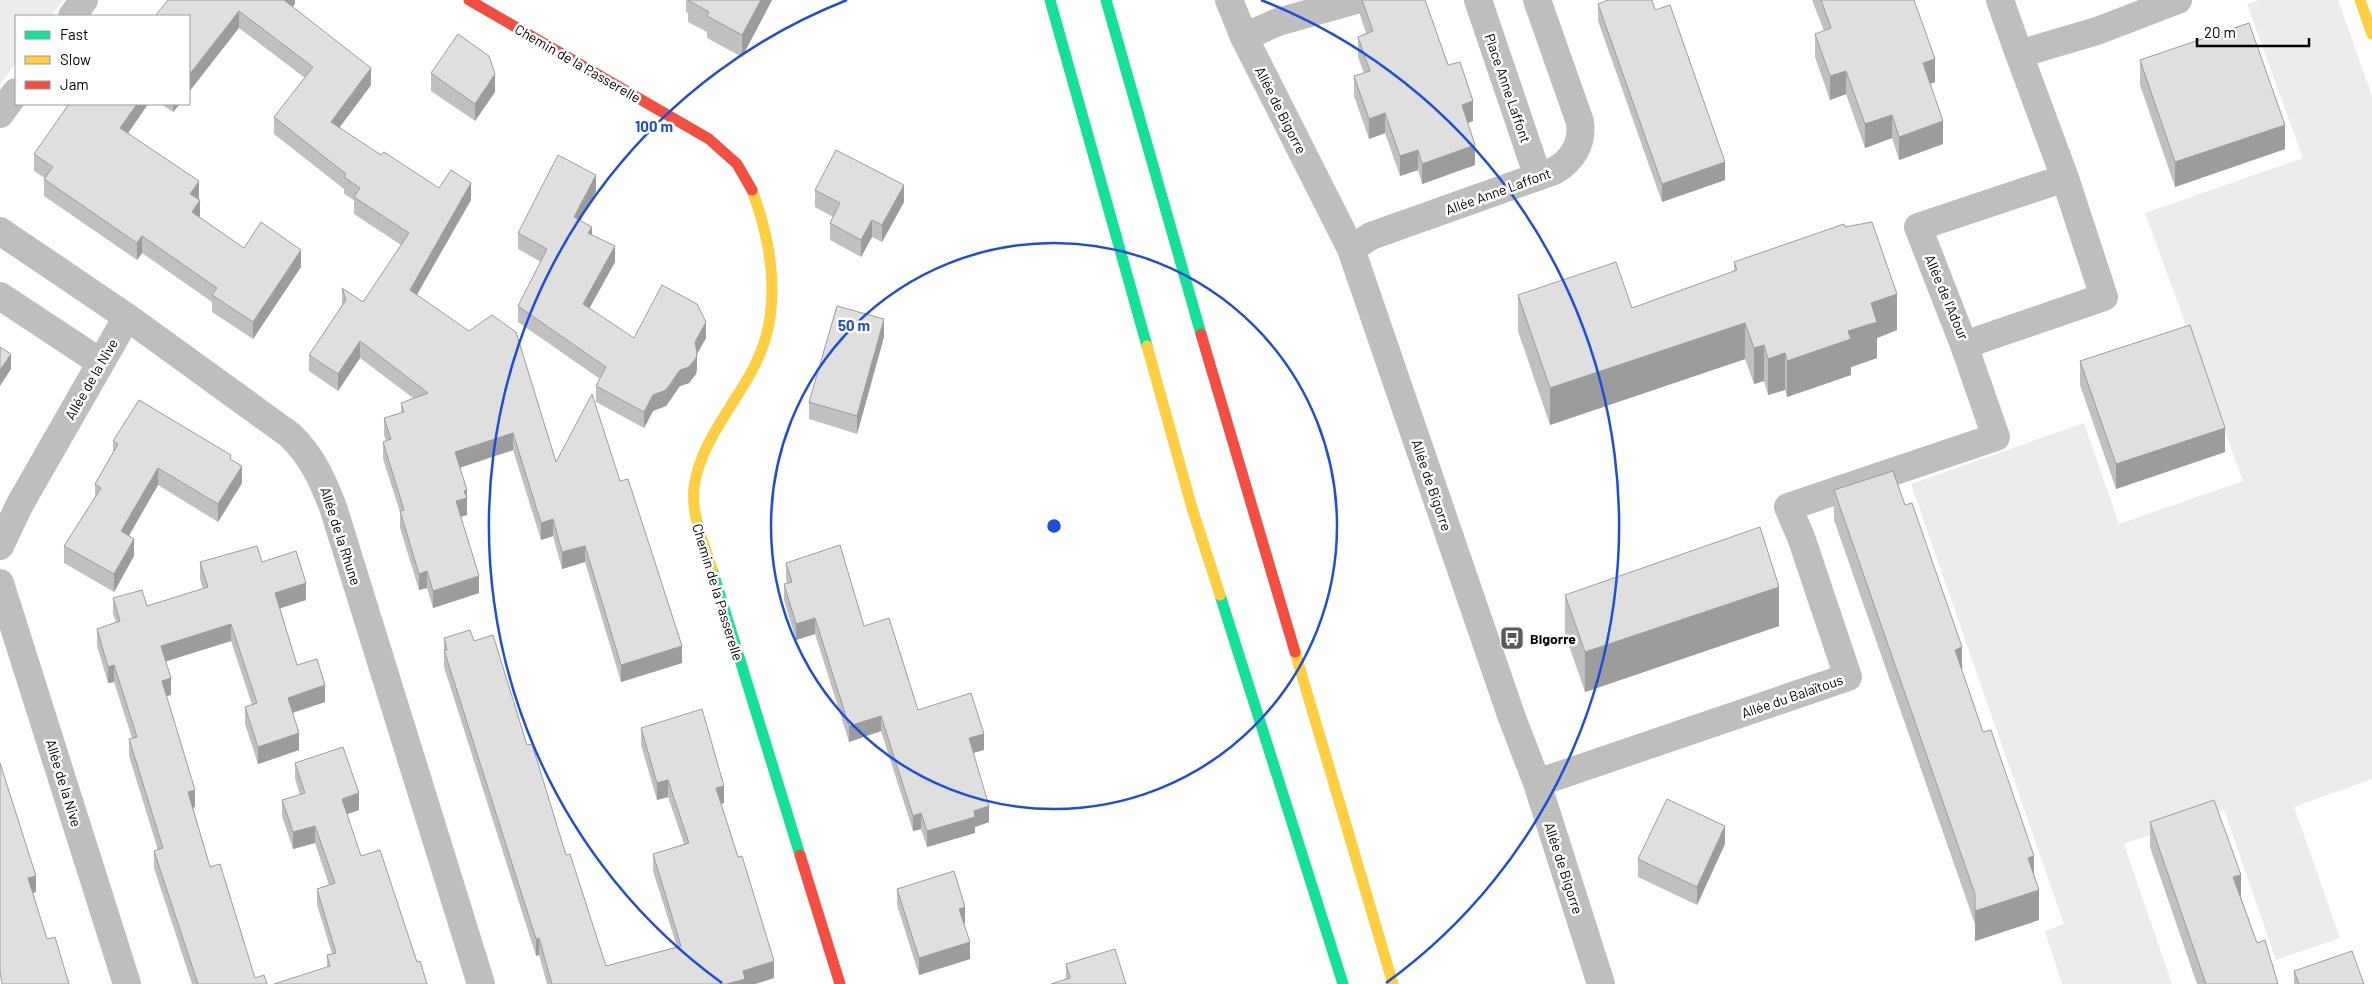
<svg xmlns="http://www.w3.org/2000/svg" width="2372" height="984" font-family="Barlow,sans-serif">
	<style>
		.green { fill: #ececec }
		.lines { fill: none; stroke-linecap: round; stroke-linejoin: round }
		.street { stroke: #bebebe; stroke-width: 28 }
		.fast { stroke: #16e098; stroke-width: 11 }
		.slow { stroke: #ffcf43; stroke-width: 11 }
		.jam { stroke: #f24e42; stroke-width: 11 }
		.wall { fill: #c0c0c0 }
		.shaded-wall { fill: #9c9c9c }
		.building { fill: #dfdfdf; stroke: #9c9c9c }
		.ring { fill: none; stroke: #1d4ed8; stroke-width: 2.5 }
		.labels { text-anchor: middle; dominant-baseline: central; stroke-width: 5; stroke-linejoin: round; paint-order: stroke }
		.street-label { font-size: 14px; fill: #000; stroke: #fff }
		.poi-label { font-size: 14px; font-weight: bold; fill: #000; stroke: #fff; text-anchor: start }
		.centre { fill: #1d4ed8; stroke: #fff; stroke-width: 2.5 }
		.ring-label { font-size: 15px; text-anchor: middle; font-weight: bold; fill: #1d4ed8; stroke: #fff; stroke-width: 5; stroke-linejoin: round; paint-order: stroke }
	</style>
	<rect width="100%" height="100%" fill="#fff"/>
	<path class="green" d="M0 0H63L51 16H16V63L0 85Z
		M2260 0H2338L2372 96V779L2294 807 2340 938 2276 960 2224 810 2124 844 2172 984H2062L2045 931 2064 924 1911 484 2084 423 2119 524 2243 481 2145 213 2303 158 2247 4Z"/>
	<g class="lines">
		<path class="street" d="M1229 0 1244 37 1351 249 1511 715 1537 783 1601 984
			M1478 0 1538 177
			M2000 0 2019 54
			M72 16 84 0
			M1244 37 1278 22 1356 0
			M0 114 16 92
			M2065 178 1918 227 1964 345 2104 297 2065 178 2019 54 2097 31 2178 0
			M0 231 127 317 290 435C312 456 322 479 333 507L481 984
			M1351 249 1371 236 1554 171C1572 161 1583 144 1580 122L1537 0
			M0 296 100 362
			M0 546 20 504 127 317
			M0 583 127 984
			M1537 783 1848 677 1801 537 1788 507 1996 437 1964 345"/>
		<path class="fast" d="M1050 0 1147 346
			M1106 0 1201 334
			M712 569 800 855
			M1220 595 1343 984"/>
		<path class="slow" d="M2360 0 2372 34
			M1147 346 1192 508 1220 595
			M712 569C704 543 691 515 694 488 698 455 718 426 735 399 744 385 753 371 759 356 782 304 771 241 752 190
			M1295 652 1393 984"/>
		<path class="jam" d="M469 0 709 139 737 164 752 190
			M1201 334 1295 652
			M800 855 840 984"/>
	</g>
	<path class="wall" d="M295 0V4L292 7 371 85 339 128 381 155 439 188 471 200 416 295 556 462 620 481 682 663 621 682 585 562 562 569 553 536 541 540 513 450 460 468 467 490V515L461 517 479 593 433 608 427 588 419 590 400 528V512L383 459V442L386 441 384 435V418L401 413V403L413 398 360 358 338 391 309 371V355L342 305V288L363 302 401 245 354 214V200L344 194V189L274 134V117L305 78 239 28 189 16Z
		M686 0H772L742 57 707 38V32L688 22V13L686 12Z
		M1360 0H1425L1448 65 1473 121 1468 123 1475 165 1422 184 1418 170 1400 176 1385 133 1369 139 1354 96V76L1364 73 1358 57V37L1366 33 1360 15Z
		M1812 0H1914L1935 82 1930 84 1943 144 1899 160 1892 138 1865 148 1846 94 1830 100 1815 57V34L1824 31Z
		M1598 4 1655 10 1725 180 1662 202 1598 21Z
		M2140 60 2285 149 2175 187 2140 85Z
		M431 73 495 92 475 121 431 91Z
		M69 104H148L128 133 199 198 198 199 200 217 244 248 301 267 253 339 212 312V302L142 253 137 260 44 196V179L45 178 34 171V154Z
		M161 104H180L173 112Z
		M815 190 904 202 882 242 872 237 861 257 830 240V223L833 217 815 207Z
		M596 191 580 221 615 262 589 308 634 338H706L697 354V369L696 374 689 383 680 386 666 406 653 411 644 428 596 402V386L600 379 518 322V306L541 262 518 249V233Z
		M1734 262 1897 330 1877 338V358L1851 367V375L1787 397 1785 390 1768 395 1764 381 1754 384 1745 359 1550 425 1518 331V295L1632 308 1734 271Z
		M884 337 857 434 809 419V402Z
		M2080 361 2225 452 2116 489 2080 385Z
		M113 441 231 460 242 483 218 522 158 485 129 536 134 556 114 592 64 563V546L95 497V484L113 452Z
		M1834 490 1962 672 2034 876 2039 920 1975 941V924L1834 520Z
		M200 562H262L306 600 280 608 297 665 325 702 293 713 299 750 258 764 245 724V707L252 705 231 641 166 661 171 695 166 696 195 807 193 808 210 867 255 978 267 984H192L154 868V851L158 850 129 756V739L132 738 114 682 108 683 97 646V629L116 622 113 614V598L147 606 203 589 200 579Z
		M786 563 864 626 918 710 984 750 973 753 989 822 975 827V833L927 847 921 829 913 831 881 731 849 742 815 634 796 640 784 600V584L787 583 786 579Z
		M1565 595 1779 626 1585 692 1565 634Z
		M444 638 474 641 527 745 606 966 677 947 653 871V854L684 844 668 797 657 800 641 745V728L724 803 721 804 774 978 755 984H547L539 955 536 956 444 667Z
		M295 763 359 810 347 814 361 856 417 962 327 967V955L332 954 317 905V889L329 885 315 843 293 849 282 816V800L300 795 295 779Z
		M2150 822 2241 897 2257 943 2278 984H2197L2150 847Z
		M1725 844 1697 905 1638 877V859Z
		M897 889 965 923 964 924 970 959 919 975 897 905Z
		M1066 964 1126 984 1066 979Z
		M2294 971 2364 984H2294Z"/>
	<path class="shaded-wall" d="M284 0H295V4L284 17Z
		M761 0H772L742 57V35Z
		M239 11V28L189 92V75Z
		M1935 59V82L1923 86V63Z
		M371 68V85L331 139V122Z
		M1846 71V94L1830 100V76Z
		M495 74V92L475 121V104Z
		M1473 101V121L1462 125V105Z
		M137 104H148L120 145V128Z
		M173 104H180L173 112Z
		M1385 113V133L1369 139V119Z
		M1892 115V138L1865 148V124Z
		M1943 121V144L1899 160V137Z
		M2285 125V149L2175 187V162Z
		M1475 145V165L1422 184V164Z
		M1418 150V170L1400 176V156Z
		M1725 162V180L1662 202V184Z
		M596 175V191L574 233V217Z
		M199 181V198L190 211V194Z
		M471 183V200L410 307V290Z
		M904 185V202L882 242V225Z
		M200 200V217L192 212Z
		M872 220V237L861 257V240Z
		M592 227V243L588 233Z
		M142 236V253L137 260V243Z
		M615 246V262L583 320V304Z
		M301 250V267L253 339V322Z
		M1897 294V330L1877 338V358L1851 367V375L1787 397V361L1871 303Z
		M884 319V337L857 434V416Z
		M706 322V338L697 354V369L696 374 689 383 680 386 666 406 653 411 644 428V412L653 395 695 342Z
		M1745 323V359L1550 425V388Z
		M360 341V358L338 391V374Z
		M1764 345V381L1754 384V348Z
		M1785 353V390L1768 395V359Z
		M11 354V369L0 386V370Z
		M2225 428V452L2116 489V464Z
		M513 433V450L455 469V452Z
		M242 466V483L218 522V504Z
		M158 468V485L121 549V531Z
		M467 490V515L456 518V501L464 491Z
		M553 519V536L541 540V523Z
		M134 539V556L114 592V574Z
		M585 546V562L562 569V552Z
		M427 571V588L419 590V574Z
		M479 576V593L433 608V591Z
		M306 583V600L275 610V593Z
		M1779 587V626L1585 692V652Z
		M815 618V634L796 640V624Z
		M231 624V641L161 663V646Z
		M682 646V663L621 682V665Z
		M1962 647V677L1955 650Z
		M114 665V682L108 683V667Z
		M171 678V695L162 697V681Z
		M325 685V702L288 714V698Z
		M881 716V731L849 742V726Z
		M299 733V750L258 764V747Z
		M984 734V750L969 754V738Z
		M668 780V797L657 800V783Z
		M724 786V803L716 805V788Z
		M195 790V807L188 809V792Z
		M359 793V810L342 816V799Z
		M989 806V822L975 827V833L927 847V831L974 811Z
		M921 813V829L913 831V816Z
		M315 826V843L293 849V832Z
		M1725 826V844L1697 905V887Z
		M2034 856V886L2028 858Z
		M2241 875V899L2233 877Z
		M36 876V892L28 895V878Z
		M2039 890V920L1975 941V911Z
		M965 907V923L959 925V909Z
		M539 938V955L536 956V939Z
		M970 942V959L919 975V958Z
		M774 961V978L755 984H727L743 971Z"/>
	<path class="building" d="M168 0H284L371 68 331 122 381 155 384 152 439 188 451 170 471 183 410 290 469 331 492 315 516 332 556 462 592 394 620 481 628 479 682 646 621 665 585 546 562 552 553 519 541 523 513 433 455 452 467 490 464 491 467 498 456 501 479 576 433 591 427 571 419 574 400 511 404 510 383 442 391 439 384 418 404 412 401 403 428 393 360 341 338 374 309 355 346 300 342 288 363 302 409 233 354 197 360 188 344 177 346 174 274 117 313 67 239 11 189 75V16H155Z
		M688 0H761L742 35 707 16 709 12Z
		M1362 0H1425L1448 65 1460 62 1473 101 1462 105 1475 145 1422 164 1418 150 1400 156 1385 113 1369 119 1354 76 1370 71 1358 37 1373 31Z
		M1608 0H1652L1655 10 1670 5 1725 162 1662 184 1598 4Z
		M1821 0H1914L1935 59 1923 63 1943 121 1899 137 1892 115 1865 124 1846 71 1830 76 1815 34 1831 28Z
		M2249 23 2285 125 2175 162 2140 60Z
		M458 34 489 56 495 74 475 104 431 73Z
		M69 104H137L120 128 199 181 190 194 200 200 192 212 244 248 261 222 301 250 253 322 212 295 217 288 142 236 137 243 44 179 53 167 34 154Z
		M836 150 904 185 882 225 872 220 861 240 830 223 840 203 815 190Z
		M558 155 596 175 574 217 592 227 588 233 615 246 583 304 634 338 662 285 697 304 706 322 695 342 697 353 696 358 689 367 680 370 666 390 653 395 644 412 596 386 606 367 518 306 547 249 518 233Z
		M1872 222 1897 294 1871 303 1877 322 1848 331 1851 339 1787 361 1785 353 1768 359 1764 345 1754 348 1745 323 1550 388 1518 295 1616 262 1632 308 1737 270 1734 262 1844 224 1845 227Z
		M837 306 884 319 857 416 809 402Z
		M2190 325 2225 428 2116 464 2080 361Z
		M0 347 11 354 0 370Z
		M139 400 231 455 230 459 242 466 218 504 158 468 121 531 134 539 114 574 64 546 101 488 95 484 118 444 113 441Z
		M1893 471 1905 505 1912 503 1962 647 1955 650 1983 732 1991 730 2034 856 2028 858 2039 890 1975 911V894L1834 490Z
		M1760 527 1779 587 1585 652 1565 595Z
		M840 545 864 626 889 618 918 710 971 693 984 734 969 738 989 806 974 811 975 817 927 831 921 813 913 816 881 716 849 726 815 618 796 624 784 584 792 582 786 563Z
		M257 546 262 562 296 551 306 583 275 593 297 665 317 659 325 685 288 698 299 733 258 747 245 707 257 703 231 624 161 646 171 678 162 681 195 790 188 792 210 867 220 864 255 978 264 975 267 984H198L154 851 163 848 129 739 137 737 114 665 108 667 97 629 120 621 113 598 142 590 147 606 208 587 200 562Z
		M470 630 474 641 493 635 527 745 532 744 566 855 570 854 606 966 681 946 653 854 689 843 668 780 657 783 641 728 702 709 724 786 716 788 738 857 742 856 774 961 743 971 745 979 727 984H552L539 938 536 939 444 650H447L444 638Z
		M343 747 359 793 342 799 361 856 380 850 417 962 420 961 427 984H274L330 966 327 955 336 953 317 889 335 883 315 826 293 832 282 800 305 793 295 763Z
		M0 763 36 876 28 878 47 939 55 937 69 984H2L0 972Z
		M1667 799 1725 826 1697 887 1638 859Z
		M2214 800 2241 875 2233 877 2257 943 2265 940 2278 984H2206L2150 822Z
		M954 871 965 907 959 909 970 942 919 958 897 889Z
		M1115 949 1126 984H1051L1070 978 1066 964Z
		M2352 951 2364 984H2299L2294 971Z"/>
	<g class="ring">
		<circle cx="1054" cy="526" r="283"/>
		<path d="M722 983A565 565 0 0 1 847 0M1261 0A565 565 0 0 1 1386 983"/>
	</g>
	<defs>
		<g id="bus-square" transform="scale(1.25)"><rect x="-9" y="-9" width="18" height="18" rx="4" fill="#595959" stroke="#fff"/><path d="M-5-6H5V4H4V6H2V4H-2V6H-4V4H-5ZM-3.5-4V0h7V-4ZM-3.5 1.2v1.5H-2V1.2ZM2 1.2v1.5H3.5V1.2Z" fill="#fff"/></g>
	</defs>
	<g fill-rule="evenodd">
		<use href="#bus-square" x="1512" y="638"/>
	</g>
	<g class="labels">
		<g class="street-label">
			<text transform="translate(578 63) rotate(30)">Chemin de la Passerelle</text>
			<text transform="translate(1508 88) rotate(71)">Place Anne Laffont</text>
			<text transform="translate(1281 110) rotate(63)">Allée de Bigorre</text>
			<text transform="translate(1498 191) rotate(-20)">Allée Anne Laffont</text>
			<text transform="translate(1947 297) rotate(67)">Allée de l'Adour</text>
			<text transform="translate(91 379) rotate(-60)">Allée de la Nive</text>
			<text transform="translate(1432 485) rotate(71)">Allée de Bigorre</text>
			<text transform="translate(341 536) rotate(72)">Allée de la Rhune</text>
			<text transform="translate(718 592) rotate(73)">Chemin de la Passerelle</text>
			<text transform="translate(1792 696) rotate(-19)">Allée du Balaïtous</text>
			<text transform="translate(64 783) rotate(73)">Allée de la Nive</text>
			<text transform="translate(1564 868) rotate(72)">Allée de Bigorre</text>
		</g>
		<g class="poi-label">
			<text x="1530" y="638">Bigorre</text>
		</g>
	</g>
	<circle cx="1054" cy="526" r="8" class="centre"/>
	<g class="ring-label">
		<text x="654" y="132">100 m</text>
		<text x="854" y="331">50 m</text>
	</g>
	<rect x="15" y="15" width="175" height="90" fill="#ffffff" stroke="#999999"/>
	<rect x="25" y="31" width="25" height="8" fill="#16e098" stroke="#999999"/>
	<text x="60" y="40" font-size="15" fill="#000000">Fast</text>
	<rect x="25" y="56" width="25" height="8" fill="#ffcf43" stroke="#999999"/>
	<text x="60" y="65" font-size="15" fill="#000000">Slow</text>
	<rect x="25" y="81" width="25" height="8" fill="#f24e42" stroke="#999999"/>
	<text x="60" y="90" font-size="15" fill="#000000">Jam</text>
	<path d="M2197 38v8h112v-8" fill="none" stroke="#000000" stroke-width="2.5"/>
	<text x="2204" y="38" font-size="15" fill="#000000" stroke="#ffffff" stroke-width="4" paint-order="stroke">20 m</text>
</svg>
